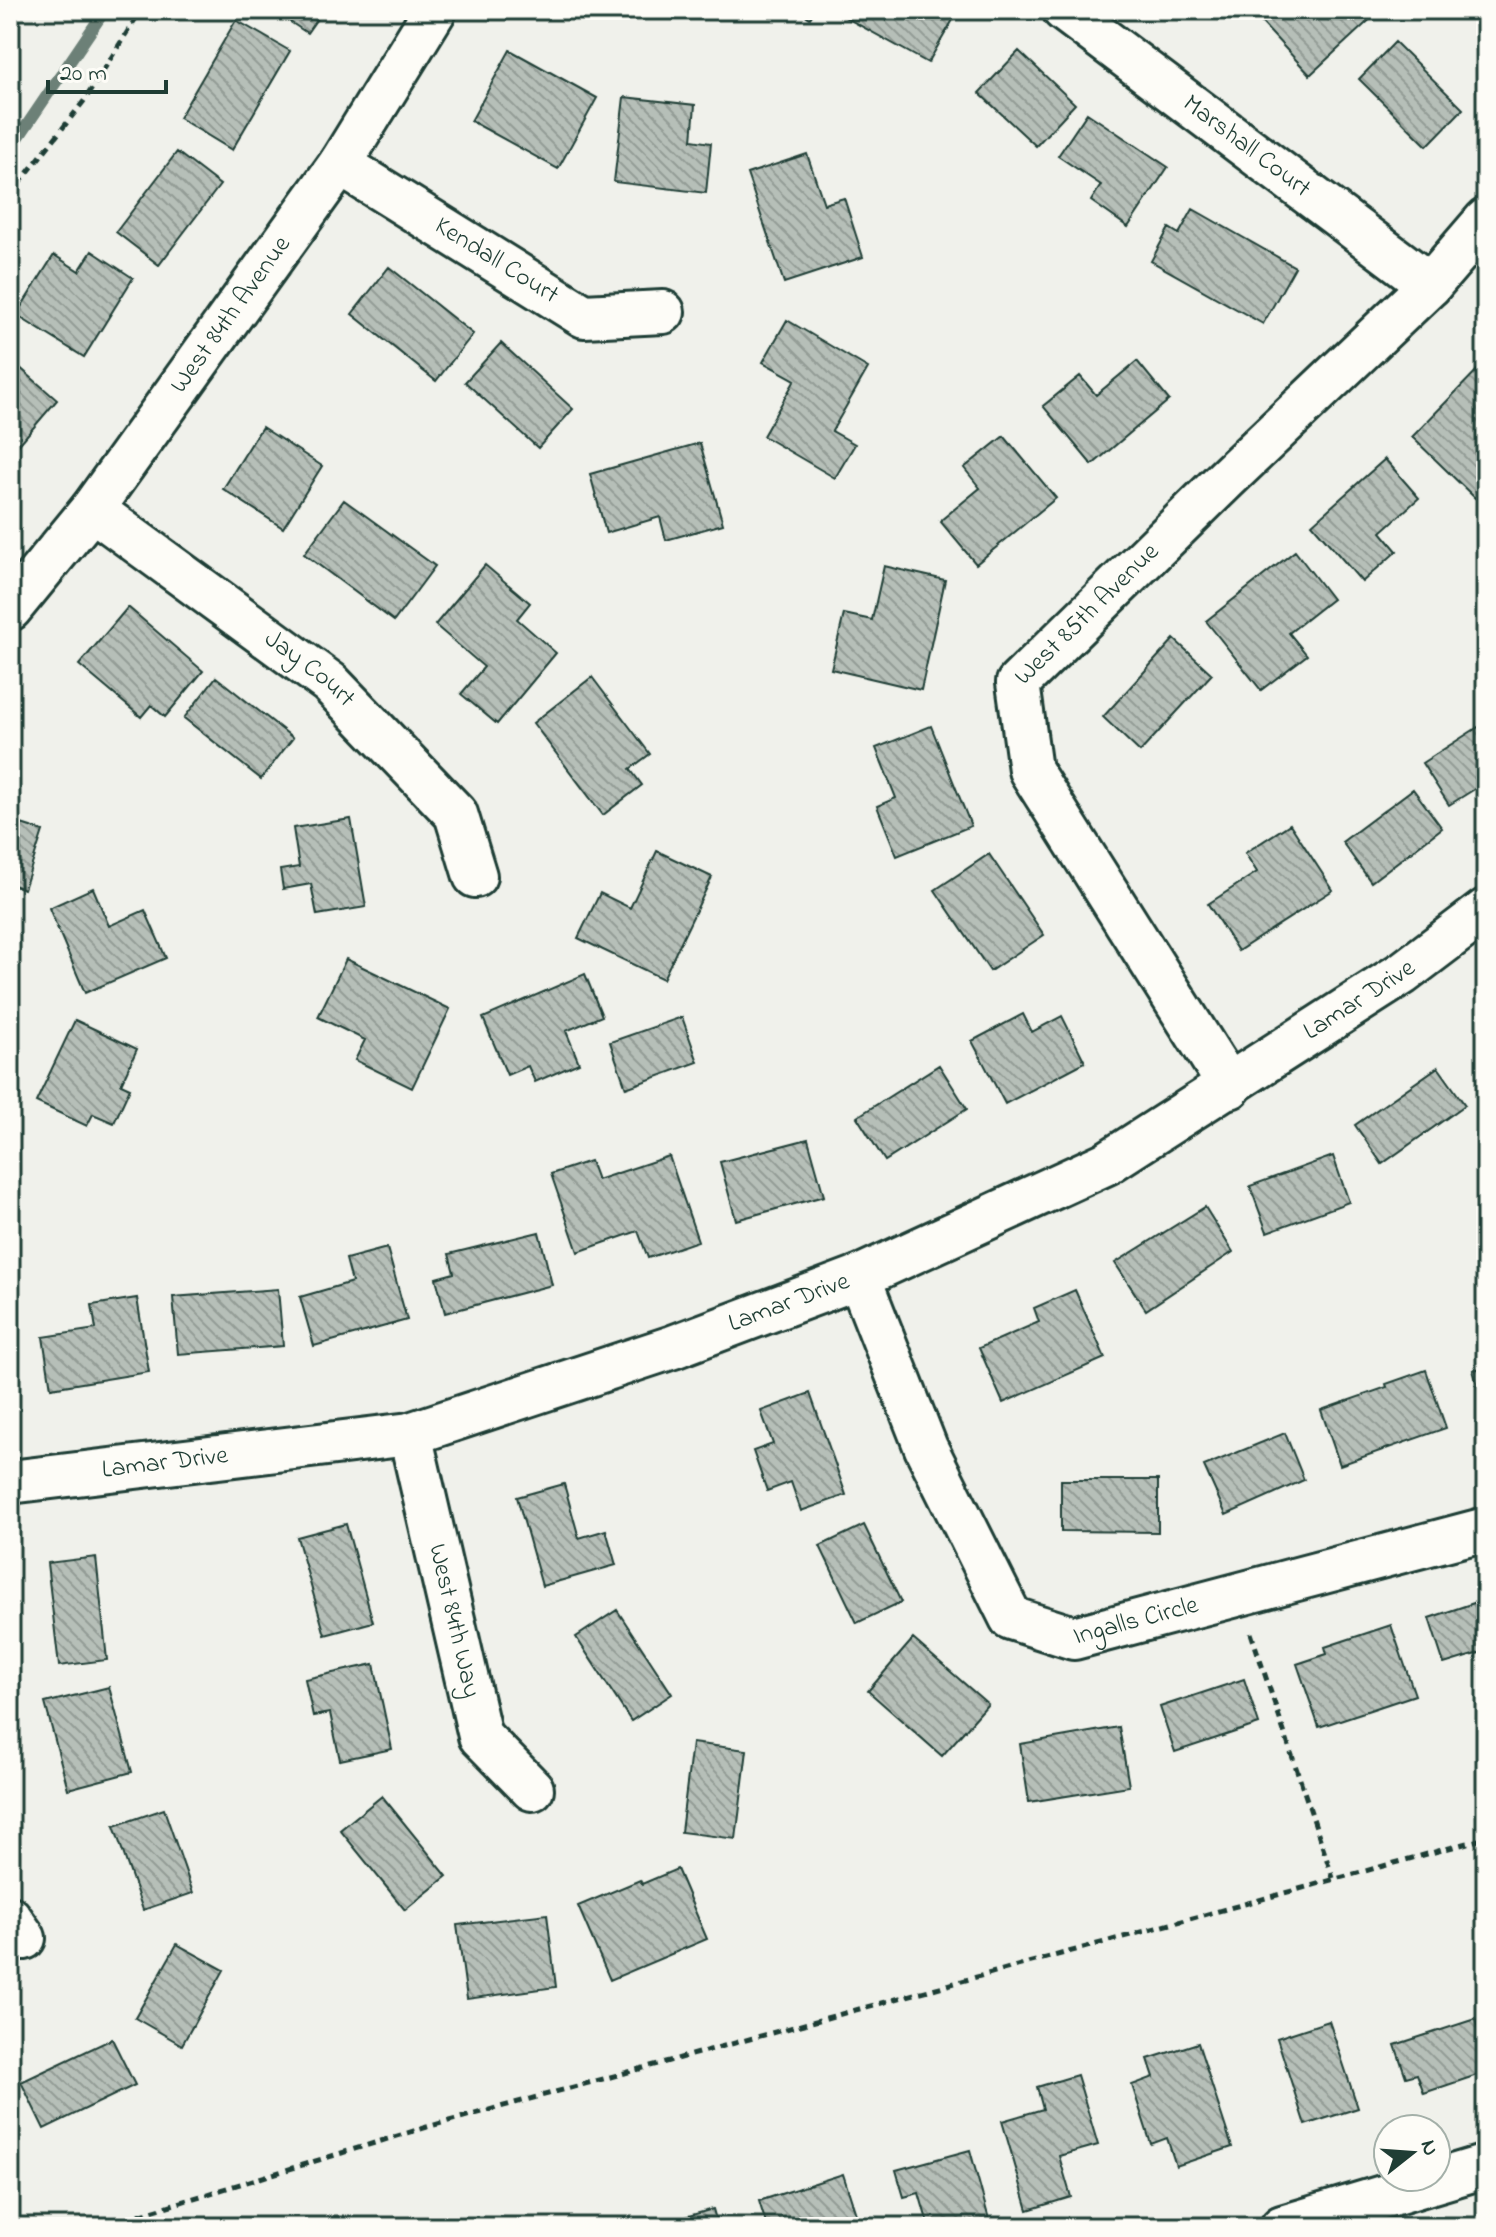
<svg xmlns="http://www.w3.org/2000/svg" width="1496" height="2237" font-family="'Indie Flower',sans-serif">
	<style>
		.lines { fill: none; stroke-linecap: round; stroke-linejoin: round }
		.stream { stroke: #6c8077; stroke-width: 12 }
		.building { fill: url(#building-back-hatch); stroke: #1f3d34; stroke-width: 2 }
		.minor-casing { stroke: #1f3d34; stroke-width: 48 }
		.path { stroke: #1f3d34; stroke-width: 5; stroke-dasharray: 8 6; stroke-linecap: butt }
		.minor { stroke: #fdfcf7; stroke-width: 42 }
		.labels { text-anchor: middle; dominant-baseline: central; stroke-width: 7; stroke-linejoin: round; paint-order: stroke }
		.street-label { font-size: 26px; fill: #1f3d34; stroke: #fdfcf7 }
	</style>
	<defs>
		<pattern id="building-back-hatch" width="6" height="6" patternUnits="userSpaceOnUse" patternTransform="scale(2)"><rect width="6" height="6" fill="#b6bfb8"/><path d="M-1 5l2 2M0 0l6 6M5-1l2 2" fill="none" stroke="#939c96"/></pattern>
	</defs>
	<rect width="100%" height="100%" fill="#f0f1eb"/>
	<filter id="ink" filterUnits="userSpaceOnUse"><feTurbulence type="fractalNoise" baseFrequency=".0125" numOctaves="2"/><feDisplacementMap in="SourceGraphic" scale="16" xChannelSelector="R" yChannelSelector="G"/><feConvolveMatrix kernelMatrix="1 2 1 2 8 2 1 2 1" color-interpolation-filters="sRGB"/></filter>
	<g filter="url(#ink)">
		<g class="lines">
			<path class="stream" d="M10 150 105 10"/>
		</g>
		<path class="building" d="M272 10H323L307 33Z
			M798 10H815L810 18Z
			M849 10H940L954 18 928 63 845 17Z
			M1250 10H1374L1377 13 1310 75Z
			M236 20 290 51 232 150 179 118Z
			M1395 42 1463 109 1427 146 1359 79Z
			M510 50 597 98 558 169 471 121Z
			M1019 51 1075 104 1036 146 979 93Z
			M624 97 695 105 692 140 711 143 706 193 614 182Z
			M1087 113 1168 167 1128 227 1091 201 1101 185 1058 156Z
			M177 152 220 185 159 265 116 232Z
			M807 154 824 204 844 198 863 257 784 283 747 174Z
			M1193 209 1295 267 1263 324 1151 261 1169 228 1179 234Z
			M92 251 133 278 84 357 16 315 54 255 79 271Z
			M389 267 473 334 436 381 352 314Z
			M787 320 868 368 832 431 855 444 835 478 763 436 795 380 763 362Z
			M501 343 573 409 538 448 465 382Z
			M1137 361 1169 400 1092 465 1043 406 1080 376 1096 395Z
			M1486 361V487L1475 498 1412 437Z
			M17 365 57 400 10 455V373Z
			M262 427 322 466 283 528 223 489Z
			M1004 436 1056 498 976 564 940 521 980 488 964 468Z
			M700 443 723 524 666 540 660 517 606 533 590 474Z
			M1385 459 1419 498 1381 532 1397 551 1362 582 1312 524Z
			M344 500 435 566 394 621 304 554Z
			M1295 551 1332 599 1289 633 1307 655 1261 690 1206 621Z
			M485 565 530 603 517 619 556 653 497 724 461 694 484 667 435 625Z
			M884 566 945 580 921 690 831 669 844 614 872 620Z
			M128 607 203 671 165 717 151 705 141 717 79 665Z
			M1174 639 1212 674 1140 752 1103 717Z
			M216 677 293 738 261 779 184 718Z
			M592 677 650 754 630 769 642 785 603 815 533 723Z
			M1486 722V782L1449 805 1422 763Z
			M931 726 971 826 897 856 877 806 896 798 876 748Z
			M1413 789 1442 828 1371 882 1342 842Z
			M10 797 19 800 12 821 43 831 24 889 10 884Z
			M351 819 366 907 317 915 311 884 283 889 280 870 299 867 293 828Z
			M1290 824 1333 890 1238 951 1208 904 1257 872 1245 853Z
			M657 851 712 877 663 979 578 938 600 893 630 908Z
			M989 854 1044 935 990 971 935 890Z
			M93 888 109 926 145 910 166 958 85 993 49 908Z
			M346 959 450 1009 412 1088 355 1060 365 1040 318 1017Z
			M585 974 602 1016 566 1031 579 1063 535 1082 528 1066 507 1075 483 1018Z
			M1023 1014 1032 1032 1062 1016 1085 1062 1005 1104 972 1041Z
			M682 1017 698 1062 626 1088 610 1042Z
			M75 1020 137 1049 121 1084 130 1088 114 1123 93 1114 87 1126 36 1102Z
			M939 1065 967 1109 885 1161 857 1117Z
			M1438 1067 1465 1105 1382 1164 1355 1125Z
			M808 1139 824 1196 736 1220 720 1162Z
			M669 1156 698 1241 648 1258 638 1231 578 1252 551 1174 590 1161 597 1180Z
			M1333 1156 1349 1202 1267 1232 1250 1186Z
			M10 1164 16 1186 10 1188Z
			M1205 1207 1233 1252 1146 1310 1115 1263Z
			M539 1232 552 1285 445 1313 436 1278 454 1273 449 1254Z
			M387 1248 407 1320 314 1346 300 1297 352 1282 346 1259Z
			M278 1289 283 1346 178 1354 173 1297Z
			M1075 1290 1105 1358 1003 1403 979 1348 1039 1322 1034 1308Z
			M137 1298 149 1372 51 1388 43 1337 96 1329 92 1305Z
			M10 1325 19 1390 10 1391Z
			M1486 1367V1415L1473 1370Z
			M1426 1370 1446 1428 1340 1465 1321 1410 1387 1387 1386 1384Z
			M810 1393 846 1495 801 1511 791 1482 767 1491 753 1451 773 1444 761 1411Z
			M1285 1433 1304 1480 1226 1515 1204 1466Z
			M1061 1480H1158V1532L1061 1531Z
			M564 1484 579 1538 606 1530 616 1565 542 1586 517 1497Z
			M346 1524 373 1622 325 1635 297 1537Z
			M864 1525 901 1602 857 1623 820 1546Z
			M96 1557 107 1660 59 1666 47 1563Z
			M1486 1599V1651L1444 1664 1429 1618Z
			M617 1610 672 1694 631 1721 576 1637Z
			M1391 1625 1415 1695 1319 1727 1297 1664 1327 1654 1325 1647Z
			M913 1639 988 1704 942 1756 868 1691Z
			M374 1664 392 1749 340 1760 330 1713 313 1716 305 1679Z
			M1244 1679 1259 1724 1175 1752 1160 1707Z
			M109 1687 132 1772 68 1789 45 1703Z
			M1119 1727 1129 1786 1029 1802 1020 1744Z
			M692 1743 747 1750 736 1839 681 1832Z
			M382 1796 447 1876 405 1910 340 1830Z
			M164 1809 193 1893 143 1910 114 1826Z
			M677 1869 707 1939 610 1980 578 1906 640 1880 642 1884Z
			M547 1914 556 1987 467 1999 457 1925Z
			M177 1944 224 1970 182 2045 135 2018Z
			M1475 2019 1486 2053V2072L1424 2093 1417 2074 1406 2077 1395 2045Z
			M1329 2021 1358 2108 1305 2125 1277 2038Z
			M112 2039 135 2085 44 2129 21 2082Z
			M1198 2043 1232 2147 1176 2166 1167 2138 1151 2144 1132 2085 1154 2077 1148 2059Z
			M1077 2075 1098 2145 1059 2156 1071 2197 1028 2210 1002 2121 1043 2109 1037 2087Z
			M970 2150 990 2223 975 2227H929L919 2193 904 2197 896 2170Z
			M843 2174 860 2227H767L759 2201Z
			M713 2209 718 2227H650Z"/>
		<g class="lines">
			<g class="minor-casing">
				<g id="minor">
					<path id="s1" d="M1064 10 1430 285"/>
					<path id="s2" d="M340 164 584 316 663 312"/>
					<path id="s3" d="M92 509 330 683 456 814 475 876"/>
					<path id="s4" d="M10 609 92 509 340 164 435 10"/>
					<path id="s5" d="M1230 1087 1030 770 1018 683 1226 479 1430 285 1486 220"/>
					<path id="s6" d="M859 1277 926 1448 1011 1618 1074 1638 1486 1529"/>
					<path id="s7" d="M410 1434 480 1736 532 1789"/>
					<path id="s8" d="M10 1482 410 1434 673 1347 859 1277 1107 1163 1403 973 1486 910"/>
					<path d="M10 1918 24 1938"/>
					<path d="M1282 2227 1486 2166"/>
				</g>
			</g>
			<path class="path" d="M10 195 84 101 141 10
				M1251 1633 1333 1878
				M99 2227 427 2127 1486 1838"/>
			<use href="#minor" class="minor"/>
		</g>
	</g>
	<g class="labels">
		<g class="street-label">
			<text stroke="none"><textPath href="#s1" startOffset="228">Marshall Court</textPath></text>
			<text stroke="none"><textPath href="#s2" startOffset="184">Kendall Court</textPath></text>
			<text stroke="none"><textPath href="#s4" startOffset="368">West 84th Avenue</textPath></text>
			<text stroke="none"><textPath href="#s5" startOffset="560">West 85th Avenue</textPath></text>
			<text stroke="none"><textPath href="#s3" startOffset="270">Jay Court</textPath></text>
			<text stroke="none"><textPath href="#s8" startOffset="1452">Lamar Drive</textPath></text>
			<text stroke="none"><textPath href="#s8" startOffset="804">Lamar Drive</textPath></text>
			<text stroke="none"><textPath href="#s8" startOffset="156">Lamar Drive</textPath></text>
			<text stroke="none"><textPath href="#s6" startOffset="504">Ingalls Circle</textPath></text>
			<text stroke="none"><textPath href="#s7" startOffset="192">West 84th Way</textPath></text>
		</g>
	</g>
	<rect width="1496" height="2237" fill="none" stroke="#fdfcf7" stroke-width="40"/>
	<rect x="20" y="20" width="1456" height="2197" fill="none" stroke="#1f3d34" stroke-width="3" filter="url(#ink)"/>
	<g transform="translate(1412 2153) rotate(73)"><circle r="38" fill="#fdfcf7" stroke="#a4b0a9" stroke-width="2"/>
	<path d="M0-6L14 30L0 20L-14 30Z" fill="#1f3d34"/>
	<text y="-12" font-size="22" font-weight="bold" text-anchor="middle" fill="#1f3d34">N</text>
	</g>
	<path d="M48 80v12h118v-12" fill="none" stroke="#1f3d34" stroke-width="4"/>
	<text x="60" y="80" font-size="24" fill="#1f3d34" stroke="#fdfcf7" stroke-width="6" paint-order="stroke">20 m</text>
</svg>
